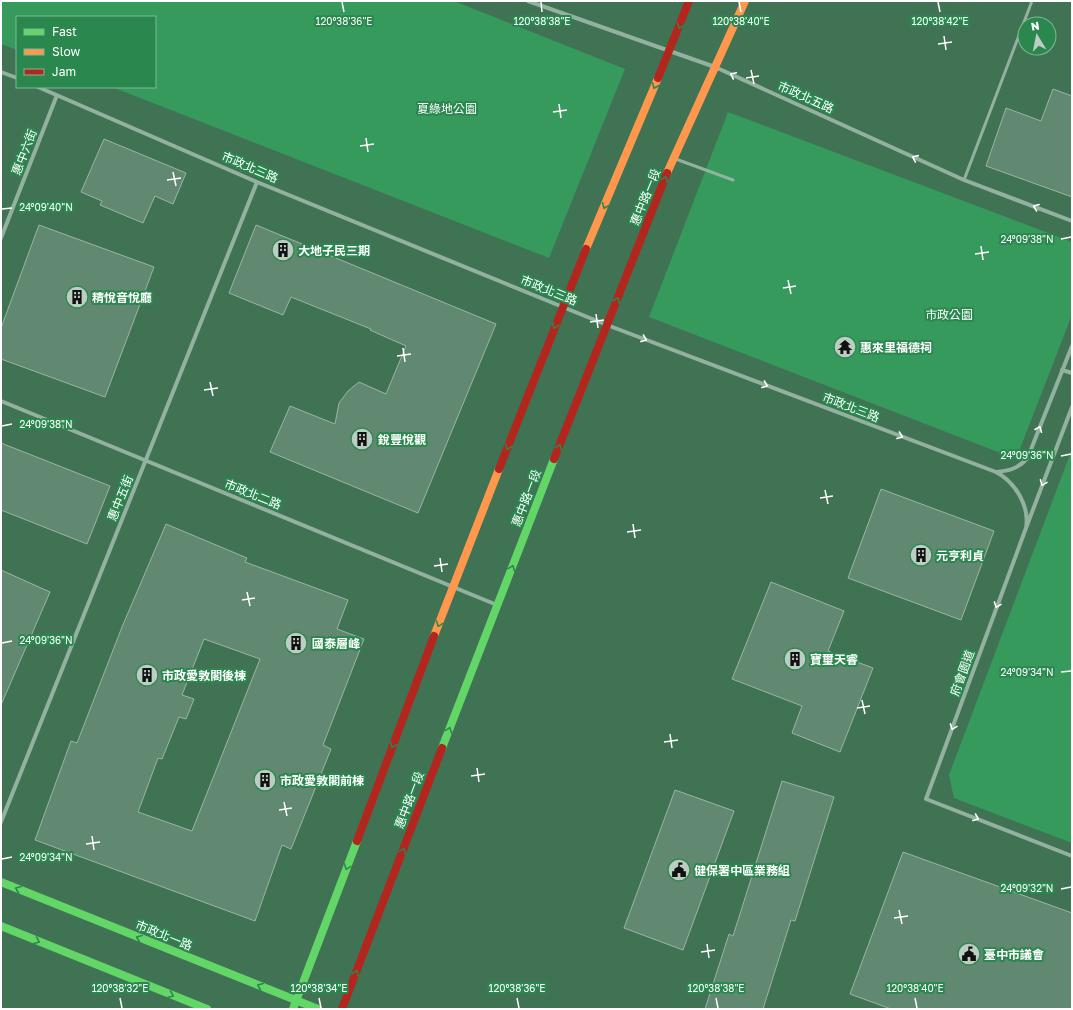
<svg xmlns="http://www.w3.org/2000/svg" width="1073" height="1010" font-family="'Golos Text','Noto Sans TC',sans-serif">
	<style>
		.green { fill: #369a5c }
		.building { fill: #618870; stroke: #9ab6a5; fill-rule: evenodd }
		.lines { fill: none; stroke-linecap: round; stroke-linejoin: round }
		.lane { stroke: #93b19f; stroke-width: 3 }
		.street { stroke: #93b19f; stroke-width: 4 }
		.fast { stroke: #63d668; stroke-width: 8 }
		.slow { stroke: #ff974d; stroke-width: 8 }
		.jam { stroke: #b3261e; stroke-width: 8 }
		.oneway { stroke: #2a884f }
		.oneway2 { stroke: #fff }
		.ticks { fill: none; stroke: #fff; stroke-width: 1.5 }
		.labels { text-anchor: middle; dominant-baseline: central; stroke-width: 4; stroke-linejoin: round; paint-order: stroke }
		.street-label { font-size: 12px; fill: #fff; stroke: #2a884f }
		.park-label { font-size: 12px; fill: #fff; stroke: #2a884f }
		.poi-label { font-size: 12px; font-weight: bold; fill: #fff; stroke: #2a884f; text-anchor: start }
		.ticks-label { font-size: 10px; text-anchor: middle; fill: #fff; stroke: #2a884f; stroke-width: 4; stroke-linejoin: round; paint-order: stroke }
	</style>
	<rect width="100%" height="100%" fill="#407254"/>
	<path class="green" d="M1 1H454L625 69 549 258 112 87H155V17H17V50L1 44Z
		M728 112 1072 242V315L1016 459 649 317Z
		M1072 449V843L954 798 949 775Z"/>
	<path class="building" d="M1053 89 1072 96V197L986 166 1006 108 1041 121Z
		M104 139 186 173 173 204 155 196 143 223 100 205 102 201 81 192Z
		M39 225 154 267 105 397 1 359V328Z
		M256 225 496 324 418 513 270 452 290 406 335 424 339 403 348 391 359 382 386 394 406 346 370 330 371 329 291 297 283 315 229 293Z
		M1 443 110 486 87 544 1 510Z
		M881 489 994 531 961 620 848 578Z
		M166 524 247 558 245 562 348 600 337 629 364 639 323 745 331 749 291 849 282 845 255 921 35 840 71 741 77 743 122 627ZM204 639 260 659 192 831 138 812 158 758 162 759 179 717 186 719 194 699 182 695Z
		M1 570 50 592 1 705Z
		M771 582 844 611 828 651 873 668 840 752 792 733 802 706 732 679Z
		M782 781 834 797 795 921 791 920 763 1009H705L729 934 733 936Z
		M675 790 734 811 683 950 624 928Z
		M903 852 1072 913V1009H891L850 994Z"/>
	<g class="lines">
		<path class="lane" d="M673 158 733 180
			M964 180 1032 1"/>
		<path class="street" d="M528 1 715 67 964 180 1072 221
			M1 72 17 78
			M38 87 257 182 607 325 996 472C1015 482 1030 506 1026 528
			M1 238 57 95
			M1062 370 1072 373
			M1 401 497 605
			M1072 407 1026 528 926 799 1072 856
			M996 472C1009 471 1020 468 1028 457L1072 346
			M1 822 257 182"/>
		<path class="fast" d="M442 748 554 459
			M1 882 318 1009
			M1 926 207 1009
			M293 1009 357 841"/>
		<path class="slow" d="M667 173 745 1
			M586 249 658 78
			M434 636 499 469"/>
		<path class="jam" d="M658 78 689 1
			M554 459 667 173
			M499 469 586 249
			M357 841 434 636
			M342 1009 442 748"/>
	</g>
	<defs><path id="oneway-chevron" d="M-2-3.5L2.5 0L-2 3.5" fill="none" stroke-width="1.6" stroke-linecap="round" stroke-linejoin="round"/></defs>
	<g class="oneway">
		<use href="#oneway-chevron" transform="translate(680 26) rotate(111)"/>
		<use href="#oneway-chevron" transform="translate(655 86) rotate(113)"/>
		<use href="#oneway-chevron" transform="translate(665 179) rotate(-68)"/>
		<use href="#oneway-chevron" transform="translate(605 206) rotate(113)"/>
		<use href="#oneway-chevron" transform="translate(617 300) rotate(-68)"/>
		<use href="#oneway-chevron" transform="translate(555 326) rotate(111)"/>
		<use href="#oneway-chevron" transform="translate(508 447) rotate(111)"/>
		<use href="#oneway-chevron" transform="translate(559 447) rotate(-69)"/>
		<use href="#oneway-chevron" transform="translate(512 568) rotate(-69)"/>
		<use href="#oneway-chevron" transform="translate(439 624) rotate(111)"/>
		<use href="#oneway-chevron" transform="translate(449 730) rotate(-69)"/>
		<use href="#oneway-chevron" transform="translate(393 745) rotate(111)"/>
		<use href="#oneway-chevron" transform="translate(403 851) rotate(-69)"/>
		<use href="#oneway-chevron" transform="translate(347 867) rotate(111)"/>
		<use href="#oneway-chevron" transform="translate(18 889) rotate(-158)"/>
		<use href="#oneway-chevron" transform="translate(139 938) rotate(-158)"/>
		<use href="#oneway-chevron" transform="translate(37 941) rotate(22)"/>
		<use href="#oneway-chevron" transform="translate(356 973) rotate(-69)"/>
		<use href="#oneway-chevron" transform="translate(260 986) rotate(-158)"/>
		<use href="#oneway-chevron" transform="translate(171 995) rotate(22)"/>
	</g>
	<g class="oneway2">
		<use href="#oneway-chevron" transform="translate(733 75) rotate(-155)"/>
		<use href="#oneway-chevron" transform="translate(915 158) rotate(-156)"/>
		<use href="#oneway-chevron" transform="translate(1036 207) rotate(-159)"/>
		<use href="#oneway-chevron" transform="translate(644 339) rotate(21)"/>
		<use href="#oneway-chevron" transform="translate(765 385) rotate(21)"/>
		<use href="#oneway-chevron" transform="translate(1039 429) rotate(-68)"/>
		<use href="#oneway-chevron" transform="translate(900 436) rotate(21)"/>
		<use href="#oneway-chevron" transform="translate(1043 483) rotate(111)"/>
		<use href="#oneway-chevron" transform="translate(997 605) rotate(110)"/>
		<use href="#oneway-chevron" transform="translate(953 727) rotate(110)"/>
		<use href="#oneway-chevron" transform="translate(976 818) rotate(22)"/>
	</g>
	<path class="ticks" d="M342 2 344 12M541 2 542 12M739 2 741 12M938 2 940 12M944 36 946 50M938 44 952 42M751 70 754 84M746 78 759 76M559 104 561 118M553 112 567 110M366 138 368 152M360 146 374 144M173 172 176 186M167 180 181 178M2 209 12 208M1061 239 1071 237M981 246 983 260M975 254 989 252M788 280 791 294M783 288 796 286M596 314 598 328M590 322 604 320M403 348 405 362M397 356 411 354M210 382 213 396M204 390 218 388M2 426 12 424M1061 456 1071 454M825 490 828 504M820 498 833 496M633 524 635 538M627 532 641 530M440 558 442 572M434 566 448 564M247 592 250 606M242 600 255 598M2 643 12 641M1061 672 1071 671M862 700 865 714M857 708 870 706M670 734 672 748M664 742 678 740M477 768 479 782M471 776 485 774M284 802 287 816M279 810 292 808M92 836 94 850M86 844 100 842M2 859 12 857M1061 889 1071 887M899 910 902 924M894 918 908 916M707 944 709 958M701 952 715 950M120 998 122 1008M319 998 321 1008M517 998 519 1008M716 998 718 1008M915 998 917 1008"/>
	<defs>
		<g id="building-disc" transform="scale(1.15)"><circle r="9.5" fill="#bccec3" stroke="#2a884f"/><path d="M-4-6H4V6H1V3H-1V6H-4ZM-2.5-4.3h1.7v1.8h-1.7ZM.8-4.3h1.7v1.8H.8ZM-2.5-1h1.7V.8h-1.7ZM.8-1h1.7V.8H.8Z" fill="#111"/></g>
		<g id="temple-disc" transform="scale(1.15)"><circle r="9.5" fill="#bccec3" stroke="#2a884f"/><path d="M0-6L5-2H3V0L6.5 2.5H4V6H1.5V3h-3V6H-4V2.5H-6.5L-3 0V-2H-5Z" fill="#111"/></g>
		<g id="civic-disc" transform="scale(1.15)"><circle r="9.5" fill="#bccec3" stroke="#2a884f"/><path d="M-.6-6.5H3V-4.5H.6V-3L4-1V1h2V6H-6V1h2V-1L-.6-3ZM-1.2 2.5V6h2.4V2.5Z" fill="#111"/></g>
	</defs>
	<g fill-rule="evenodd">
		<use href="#building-disc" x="283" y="250"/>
		<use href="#building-disc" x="77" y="297"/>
		<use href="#temple-disc" x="845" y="347"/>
		<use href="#building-disc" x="362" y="439"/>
		<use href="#building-disc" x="921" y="555"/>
		<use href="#building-disc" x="296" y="643"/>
		<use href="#building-disc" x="795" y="659"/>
		<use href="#building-disc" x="147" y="675"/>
		<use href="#building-disc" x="265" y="780"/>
		<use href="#civic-disc" x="679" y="870"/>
		<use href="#civic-disc" x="969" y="954"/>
	</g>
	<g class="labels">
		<g class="street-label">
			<text transform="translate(806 97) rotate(24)">市政北五路</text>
			<text transform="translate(24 152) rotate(-69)">惠中六街</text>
			<text transform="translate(250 167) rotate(23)">市政北三路</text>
			<text transform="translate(645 197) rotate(-68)">惠中路一段</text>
			<text transform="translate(549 290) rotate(22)">市政北三路</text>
			<text transform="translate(851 407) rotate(21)">市政北三路</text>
			<text transform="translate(253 494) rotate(22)">市政北二路</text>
			<text transform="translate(120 498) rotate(-68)">惠中五街</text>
			<text transform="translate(526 498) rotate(-69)">惠中路一段</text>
			<text transform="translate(962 673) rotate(-70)">府會園道</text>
			<text transform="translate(409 800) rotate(-69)">惠中路一段</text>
			<text transform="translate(164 935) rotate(22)">市政北一路</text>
		</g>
		<g class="park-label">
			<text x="447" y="108">夏綠地公園</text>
			<text x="949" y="314">市政公園</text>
		</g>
		<g class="poi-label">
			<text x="298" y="250">大地子民三期</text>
			<text x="92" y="297">精悅音悅廳</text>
			<text x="860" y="347">惠來里福德祠</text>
			<text x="378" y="439">銳豐悅觀</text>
			<text x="936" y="555">元亨利貞</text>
			<text x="312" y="643">國泰層峰</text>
			<text x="810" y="659">寶璽天睿</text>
			<text x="162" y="675">市政愛敦閣後棟</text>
			<text x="280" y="780">市政愛敦閣前棟</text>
			<text x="694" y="870">健保署中區業務組</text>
			<text x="984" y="954">臺中市議會</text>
		</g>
	</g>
	<g class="ticks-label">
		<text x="344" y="25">120°38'36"E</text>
		<text x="542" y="25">120°38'38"E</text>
		<text x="741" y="25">120°38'40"E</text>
		<text x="940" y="25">120°38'42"E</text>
		<text x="46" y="211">24°09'40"N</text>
		<text x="1027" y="243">24°09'38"N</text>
		<text x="46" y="428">24°09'38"N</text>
		<text x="1027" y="459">24°09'36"N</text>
		<text x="46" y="644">24°09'36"N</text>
		<text x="1027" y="676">24°09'34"N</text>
		<text x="46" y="861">24°09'34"N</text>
		<text x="1027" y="892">24°09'32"N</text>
		<text x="120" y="992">120°38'32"E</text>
		<text x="319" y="992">120°38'34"E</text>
		<text x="517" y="992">120°38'36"E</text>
		<text x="716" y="992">120°38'38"E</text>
		<text x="915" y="992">120°38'40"E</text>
	</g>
	<rect width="1073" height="1010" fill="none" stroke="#ffffff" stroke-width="4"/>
	<rect x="16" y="16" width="140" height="72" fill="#2a884f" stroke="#7fb895"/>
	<rect x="24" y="29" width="20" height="6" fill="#63d668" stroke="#7fb895"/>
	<text x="52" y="36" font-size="12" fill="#ffffff">Fast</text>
	<rect x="24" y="49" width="20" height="6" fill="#ff974d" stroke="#7fb895"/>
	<text x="52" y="56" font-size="12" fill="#ffffff">Slow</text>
	<rect x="24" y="69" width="20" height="6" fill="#b3261e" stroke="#7fb895"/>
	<text x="52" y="76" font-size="12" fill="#ffffff">Jam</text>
	<g transform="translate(1037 36) rotate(350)"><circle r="19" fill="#2a884f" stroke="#7fb895"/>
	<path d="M0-3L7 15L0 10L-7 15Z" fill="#bccec3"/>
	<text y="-6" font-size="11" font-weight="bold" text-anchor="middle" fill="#ffffff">N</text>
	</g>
</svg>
